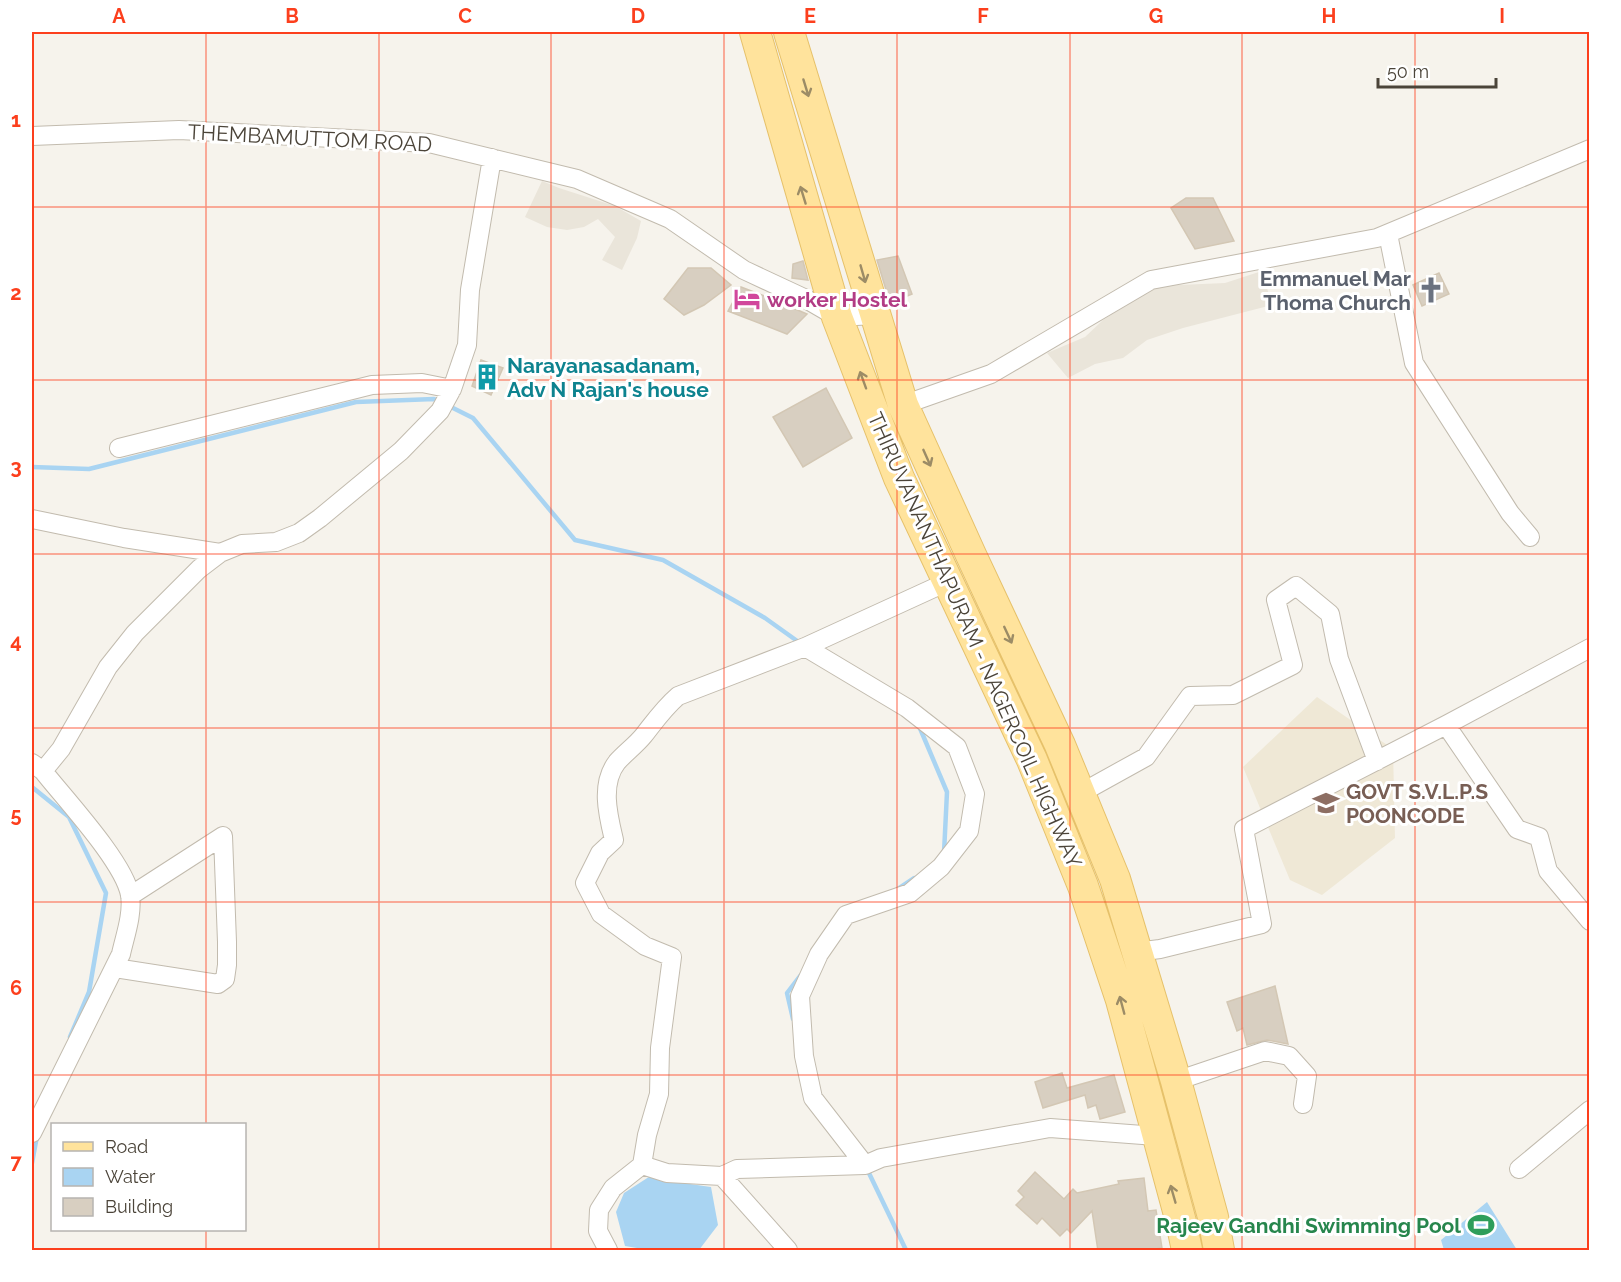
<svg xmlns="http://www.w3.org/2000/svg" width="1621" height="1282" font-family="Raleway,sans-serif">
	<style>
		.residential { fill: #eae5da }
		.education { fill: #efe8d6 }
		.water { fill: #a9d4f2 }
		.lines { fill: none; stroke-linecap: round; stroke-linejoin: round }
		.stream { stroke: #a9d4f2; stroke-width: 4.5 }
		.building { fill: #d8cfc1; stroke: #d3c7b4; stroke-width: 1.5 }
		.street-casing { stroke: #c2bbae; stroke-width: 20 }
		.primary-casing { stroke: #e6c16a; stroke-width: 32 }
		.street { stroke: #fff; stroke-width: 18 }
		.primary { stroke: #ffe39c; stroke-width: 30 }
		.oneway { stroke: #9c8c66 }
		.grid { fill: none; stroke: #fc3f1d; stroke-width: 1.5; stroke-opacity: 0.55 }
		.labels { text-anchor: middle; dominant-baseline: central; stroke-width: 6; stroke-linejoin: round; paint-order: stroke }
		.street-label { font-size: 21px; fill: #4b4439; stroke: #fff }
		.worship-label { font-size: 21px; font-weight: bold; fill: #5b616d; stroke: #fff; text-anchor: end }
		.hotel-label { font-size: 21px; font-weight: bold; fill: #b23c85; stroke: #fff; text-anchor: start }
		.culture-label { font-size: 21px; font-weight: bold; fill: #0d838f; stroke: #fff; text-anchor: start }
		.education-label { font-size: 21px; font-weight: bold; fill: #785e54; stroke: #fff; text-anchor: start }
		.leisure-label { font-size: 21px; font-weight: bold; fill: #27864d; stroke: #fff; text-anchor: end }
		.neatline { fill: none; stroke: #fc3f1d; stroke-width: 2 }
		.grid-label { font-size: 20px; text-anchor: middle; font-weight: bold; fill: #fc3f1d }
	</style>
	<rect width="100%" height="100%" fill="#f6f3ec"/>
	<path class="residential" d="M542 181 559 188 615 206 641 221 637 238 622 270 602 260 615 237 598 219 584 227 567 230 547 227 525 217Z
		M1262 271 1272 305 1183 328 1147 340 1123 358 1095 364 1068 378 1047 353 1085 337 1103 320 1157 286 1225 283Z"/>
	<path class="education" d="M1317 697 1393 749 1395 838 1322 895 1290 880 1243 767Z"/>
	<path class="water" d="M655 1173 683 1183 711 1187 718 1225 699 1250H649L625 1246 616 1212 624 1193Z
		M1487 1202 1517 1250H1444L1441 1240Z"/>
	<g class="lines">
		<path class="stream" d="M447 405 473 418 575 540 663 560 765 618 800 643
			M32 467 89 469 356 402 434 399 440 402
			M919 726 947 792 944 853
			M32 787 69 817 106 893 89 992 70 1037
			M896 890 914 878
			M793 1019 787 993 800 976
			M32 1163 37 1136
			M867 1169 906 1250"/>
	</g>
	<path class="building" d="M1186 198H1213L1234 241 1195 249 1171 208Z
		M898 256 912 294 890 303 877 260Z
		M803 261 808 280 792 278 793 264Z
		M688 268H711L731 285 704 305 684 315 664 299Z
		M1439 273 1449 294 1422 306 1413 285Z
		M741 287 767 297 807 314 787 334 728 311Z
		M481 360 503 368 491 395 472 386Z
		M826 388 852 438 803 467 773 417Z
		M1275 986 1288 1044 1267 1040 1247 1045 1243 1028 1237 1031 1227 1002Z
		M1062 1073 1067 1088 1114 1075 1125 1112 1100 1119 1096 1105 1088 1108 1085 1095 1043 1108 1035 1082Z
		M1035 1172 1064 1199 1073 1189 1077 1193 1119 1184 1118 1181 1144 1178 1148 1211 1156 1210 1162 1248 1142 1251H1098L1092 1211 1071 1233 1067 1229 1060 1236 1042 1218 1037 1224 1016 1205 1024 1197 1018 1191Z"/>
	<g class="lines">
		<g class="street-casing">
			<path id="street" d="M32 136 179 130 429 143 577 179 670 219 744 270 806 299 837 317 875 315
				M1388 234 1414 363 1510 513 1530 537
				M903 405 991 374 1151 280 1377 238 1590 149
				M119 448 372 385 422 383 452 389
				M32 519 124 538 220 553
				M805 647 907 708 957 747 975 794 969 831 941 867 910 893 846 915 819 954 800 996 804 1056 813 1098 865 1165
				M1446 725 1517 829 1539 837 1548 871 1590 921
				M32 763 43 771C65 799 124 862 130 895 133 914 125 936 121 954L32 1133
				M43 771 61 749 108 667 135 633 199 569 220 553 242 544 276 542 299 533 320 518 401 451 440 411 452 389 467 345 470 290 492 158
				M1081 793 1146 757 1190 696 1233 695 1293 665 1276 600 1296 586 1330 614 1339 659 1377 761
				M1136 952 1160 949 1262 924 1244 829 1446 725 1590 648
				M115 968 218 984 225 979 227 965V942L223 836 130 896
				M1176 1081 1265 1051 1289 1056 1307 1076 1303 1104
				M642 1165 667 1173 722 1176 737 1169 865 1165 881 1158 1050 1128 1156 1136
				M1519 1169 1590 1110
				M722 1176 788 1250
				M608 1250 598 1231 599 1210 613 1188 642 1165 647 1135 659 1094 660 1048 672 957 645 946 601 914 585 883 600 853 614 840C608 815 600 784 617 762 625 753 636 745 644 735 655 721 664 708 678 696L805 647 947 582"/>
		</g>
		<g class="primary-casing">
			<path id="primary" d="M755 32 837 317 899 478 1032 760 1083 886 1121 1000 1181 1222 1187 1250
				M789 32 903 405 971 555 1060 745 1115 879 1176 1081 1213 1217 1219 1250"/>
		</g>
		<use href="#street" class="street"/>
		<use href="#primary" class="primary"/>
	</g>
	<defs><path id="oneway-shaft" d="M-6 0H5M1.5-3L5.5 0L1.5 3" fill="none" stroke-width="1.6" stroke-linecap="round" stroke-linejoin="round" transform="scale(1.5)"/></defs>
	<g class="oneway">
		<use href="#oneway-shaft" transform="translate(806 88) rotate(73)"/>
		<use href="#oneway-shaft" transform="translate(803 195) rotate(-107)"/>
		<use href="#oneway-shaft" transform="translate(863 274) rotate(74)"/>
		<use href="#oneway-shaft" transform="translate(863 380) rotate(-110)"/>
		<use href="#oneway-shaft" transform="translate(927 458) rotate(66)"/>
		<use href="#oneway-shaft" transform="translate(1008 635) rotate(65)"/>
		<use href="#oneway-shaft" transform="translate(1122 1005) rotate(-105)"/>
		<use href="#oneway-shaft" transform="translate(1173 1194) rotate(-106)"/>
	</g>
	<path class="grid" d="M206 32V1124M379 32V1250M551 32V1250M724 32V1250M897 32V1250M1070 32V1250M1242 32V1250M1415 32V1250M32 207H1590M32 380H1590M32 554H1590M32 728H1590M32 902H1590M32 1075H1590M206 1230V1250"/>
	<defs>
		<g id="church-bare" transform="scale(2.07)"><path d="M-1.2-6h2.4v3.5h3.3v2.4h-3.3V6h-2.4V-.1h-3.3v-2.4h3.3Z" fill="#6b7280" stroke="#fff" stroke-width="2.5" paint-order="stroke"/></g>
		<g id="hotel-bare" transform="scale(2.07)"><path d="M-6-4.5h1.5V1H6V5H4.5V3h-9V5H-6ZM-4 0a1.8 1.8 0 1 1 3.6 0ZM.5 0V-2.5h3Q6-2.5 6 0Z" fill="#d1479c" stroke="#fff" stroke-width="2.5" paint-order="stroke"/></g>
		<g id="building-bare" transform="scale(2.07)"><path d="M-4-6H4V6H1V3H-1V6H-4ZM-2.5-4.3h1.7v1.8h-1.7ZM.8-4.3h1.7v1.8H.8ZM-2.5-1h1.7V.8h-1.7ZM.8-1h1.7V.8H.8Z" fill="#0f9aa8" stroke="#fff" stroke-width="2.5" paint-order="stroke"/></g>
		<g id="school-bare" transform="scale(2.07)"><path d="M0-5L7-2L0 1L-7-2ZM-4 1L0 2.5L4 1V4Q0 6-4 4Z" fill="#8d6e63" stroke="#fff" stroke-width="2.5" paint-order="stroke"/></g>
		<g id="stadium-bare" transform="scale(2.07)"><path d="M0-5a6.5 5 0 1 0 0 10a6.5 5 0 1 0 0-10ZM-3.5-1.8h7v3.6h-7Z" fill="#2e9e5b" stroke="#fff" stroke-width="2.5" paint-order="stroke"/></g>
	</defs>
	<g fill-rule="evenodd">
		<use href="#church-bare" x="1431" y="290"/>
		<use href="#hotel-bare" x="747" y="299"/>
		<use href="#building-bare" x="487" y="377"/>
		<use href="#school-bare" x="1326" y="803"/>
		<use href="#stadium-bare" x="1481" y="1225"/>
	</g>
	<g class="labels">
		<g class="street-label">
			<text transform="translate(310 138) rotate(3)">THEMBAMUTTOM ROAD</text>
			<text transform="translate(975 640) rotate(66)">THIRUVANANTHAPURAM - NAGERCOIL HIGHWAY</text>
		</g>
		<g class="worship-label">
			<text x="1411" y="278">Emmanuel Mar<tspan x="1411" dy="24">Thoma Church</tspan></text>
		</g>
		<g class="hotel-label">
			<text x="767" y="299">worker Hostel</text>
		</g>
		<g class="culture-label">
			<text x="507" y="365">Narayanasadanam,<tspan x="507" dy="24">Adv N Rajan's house</tspan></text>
		</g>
		<g class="education-label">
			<text x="1346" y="791">GOVT S.V.L.P.S<tspan x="1346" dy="24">POONCODE</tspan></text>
		</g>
		<g class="leisure-label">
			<text x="1461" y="1225">Rajeev Gandhi Swimming Pool</text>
		</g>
	</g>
	<rect width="1621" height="1282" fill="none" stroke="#ffffff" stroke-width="66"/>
	<rect x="51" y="1123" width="195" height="108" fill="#ffffff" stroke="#b7b4b0" stroke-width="1.5"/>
	<rect x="63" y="1142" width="30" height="9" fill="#ffe39c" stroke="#b7b4b0" stroke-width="1.5"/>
	<text x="105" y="1153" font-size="18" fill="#4b4439">Road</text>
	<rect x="63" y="1168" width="30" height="18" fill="#a9d4f2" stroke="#b7b4b0" stroke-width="1.5"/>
	<text x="105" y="1183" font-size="18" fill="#4b4439">Water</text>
	<rect x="63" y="1198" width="30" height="18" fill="#d8cfc1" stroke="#b7b4b0" stroke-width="1.5"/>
	<text x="105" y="1213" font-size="18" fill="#4b4439">Building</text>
	<path d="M1378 78v9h118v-9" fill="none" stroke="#4b4439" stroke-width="3"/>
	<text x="1387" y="78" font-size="18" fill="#4b4439" stroke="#ffffff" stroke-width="4.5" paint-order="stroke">50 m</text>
	<rect x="33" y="33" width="1555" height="1216" class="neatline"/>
	<g class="grid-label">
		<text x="119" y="23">A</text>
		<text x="292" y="23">B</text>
		<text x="465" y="23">C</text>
		<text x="638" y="23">D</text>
		<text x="810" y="23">E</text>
		<text x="983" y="23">F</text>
		<text x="1156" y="23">G</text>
		<text x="1329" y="23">H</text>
		<text x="1502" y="23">I</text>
		<text x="16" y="127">1</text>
		<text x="16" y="300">2</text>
		<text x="16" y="474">3</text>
		<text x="16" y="648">4</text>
		<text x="16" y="822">5</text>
		<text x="16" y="995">6</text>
		<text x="16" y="1169">7</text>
	</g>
</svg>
